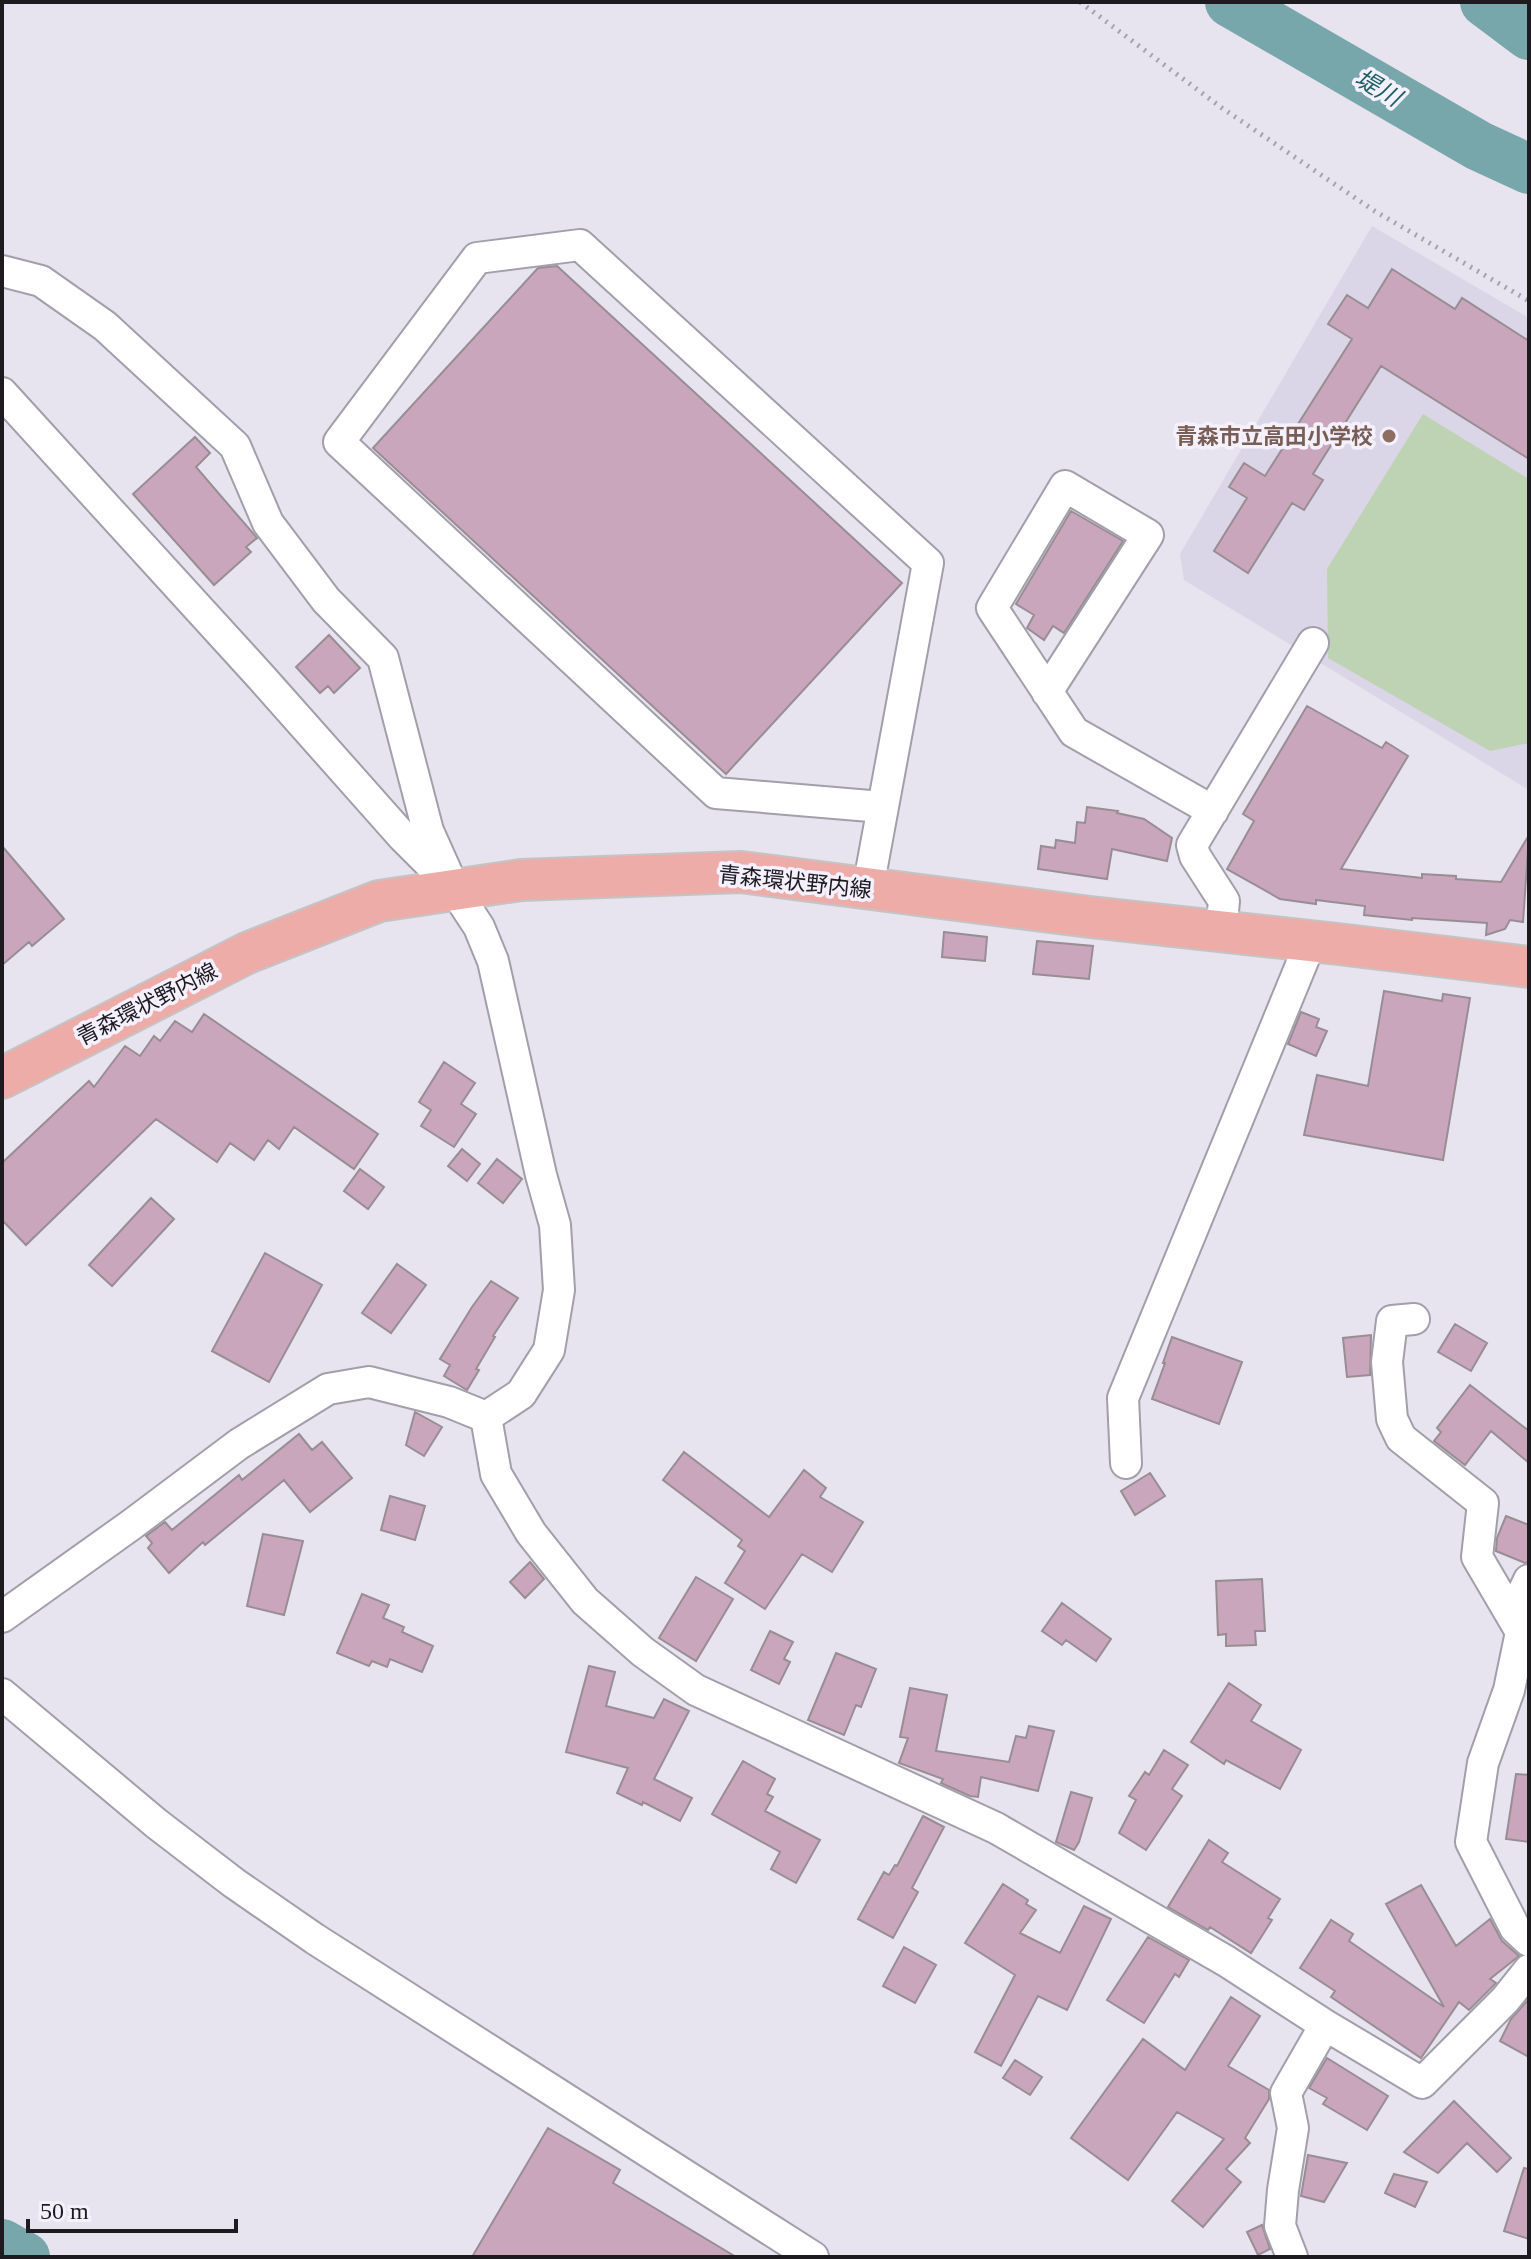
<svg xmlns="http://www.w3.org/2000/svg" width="1531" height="2259" font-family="'Times New Roman','Noto Sans JP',serif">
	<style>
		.built { fill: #dbd5e8 }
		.green { fill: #bdd3b3 }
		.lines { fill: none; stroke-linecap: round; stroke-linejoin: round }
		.river { stroke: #77a6ab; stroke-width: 50 }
		.building { fill: #caa6bc; stroke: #998d94; stroke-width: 2 }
		.minor-casing { stroke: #a29eaa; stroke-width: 34 }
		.major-casing { stroke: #c4c4c5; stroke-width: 44 }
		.path { stroke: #a5a2ab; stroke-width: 5; stroke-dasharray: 2 6; stroke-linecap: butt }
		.minor { stroke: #fff; stroke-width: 30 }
		.major { stroke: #edaca7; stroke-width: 40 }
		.education-dot { fill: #8d6e63; stroke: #f4f0fd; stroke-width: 3 }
		.labels { text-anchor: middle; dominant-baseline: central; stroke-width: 7; stroke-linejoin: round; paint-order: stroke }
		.education-label { font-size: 22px; font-weight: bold; fill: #785e54; stroke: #f4f0fd; text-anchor: end }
		.street-label { font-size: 22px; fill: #1d1b20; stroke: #f4f0fd }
		.water-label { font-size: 24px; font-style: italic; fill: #1d5f65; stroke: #f4f0fd }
	</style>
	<rect width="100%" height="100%" fill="#e7e3ef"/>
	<path class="built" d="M1372 226 1529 318V790L1184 580 1180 554Z"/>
	<path class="green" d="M1423 414 1529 479V743L1490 751 1328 658 1327 569Z"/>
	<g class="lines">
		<path class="river" d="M1230 2 1479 146 1529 169
			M1485 2 1529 35
			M2 2244 25 2257"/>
	</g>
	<path class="building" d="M557 266 902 583 726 774 373 448 538 268Z
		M1392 269 1455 309 1462 298 1529 341V459L1381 366 1313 474 1323 480 1304 510 1292 503 1248 573 1214 551 1247 498 1229 487 1244 463 1265 476 1352 339 1328 324 1347 295 1368 308Z
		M195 437 210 453 196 467 257 538 246 547 251 552 214 585 133 494Z
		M1071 511 1123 541 1064 633 1053 626 1044 640 1027 628 1034 615 1016 604Z
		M329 635 360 668 334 693 328 686 320 693 296 667Z
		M1307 706 1382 748 1386 742 1408 756 1341 869 1422 878V874L1456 876V879L1501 882 1529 835 1523 922 1510 920 1505 929 1486 935 1487 923 1412 918V920L1364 915 1365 906 1316 900V904L1280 899 1227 869 1254 821 1243 814Z
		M1087 807 1118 811 1117 813 1144 819 1172 838 1167 861 1112 849 1107 879 1038 869 1041 846 1055 848 1056 840 1075 843 1077 822 1085 823Z
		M2 846 64 919 32 946 29 942 2 965Z
		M944 932 987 937 985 961 942 957Z
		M1037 941 1093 946 1089 979 1033 974Z
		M1384 991 1442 1001 1443 994 1470 998 1443 1160 1304 1135 1317 1075 1368 1086Z
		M1301 1012 1319 1019 1316 1027 1327 1031 1316 1056 1288 1044Z
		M204 1014 378 1134 354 1169 294 1127 279 1149 268 1140 254 1160 230 1143 217 1162 156 1119 26 1245 2 1220V1163L89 1081 94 1087 125 1046 140 1056 154 1036 160 1041 175 1021 192 1032Z
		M444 1062 475 1083 461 1104 476 1114 454 1147 421 1126 431 1110 419 1102Z
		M462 1149 480 1164 467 1181 448 1166Z
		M497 1159 522 1179 503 1203 478 1183Z
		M360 1169 384 1187 368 1209 344 1191Z
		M151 1198 174 1219 112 1286 89 1265Z
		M265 1253 322 1285 269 1382 212 1351Z
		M397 1264 426 1285 391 1333 362 1313Z
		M491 1281 518 1298 493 1336 495 1337 476 1369 479 1370 467 1390 444 1376 450 1365 440 1359 472 1307Z
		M1455 1324 1487 1343 1471 1371 1438 1352Z
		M1371 1335 1370 1375 1347 1377 1343 1338Z
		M1172 1337 1242 1362 1219 1424 1152 1399 1165 1363H1163Z
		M1470 1385 1529 1431V1463L1491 1431 1465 1465 1434 1441 1441 1432 1437 1428Z
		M415 1412 442 1427 424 1456 406 1445Z
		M299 1434 312 1450 322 1442 352 1478 310 1512 284 1480 205 1545 203 1542 169 1573 148 1548 152 1543 146 1536 165 1522 172 1530 239 1475 242 1480Z
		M684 1452 769 1517 804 1470 826 1488 820 1497 863 1522 832 1572 802 1554 765 1609 725 1583 745 1551 738 1546 742 1540 663 1480Z
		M1150 1473 1165 1496 1135 1515 1121 1491Z
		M390 1496 425 1506 415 1540 381 1530Z
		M1506 1516 1529 1525V1562L1525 1563 1496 1551 1497 1538Z
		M263 1534 303 1541 284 1615 247 1606Z
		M530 1562 544 1579 525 1598 510 1582Z
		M696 1577 733 1599 696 1661 659 1638Z
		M1262 1579 1265 1631H1255L1256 1645 1226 1646V1634L1218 1635 1216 1581Z
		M362 1594 389 1605 383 1618 404 1627 402 1632 433 1646 422 1672 390 1659 387 1667 372 1661 369 1666 337 1653Z
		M1062 1603 1111 1639 1096 1661 1066 1640 1062 1645 1042 1631Z
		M770 1631 793 1642 784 1659 790 1662 779 1684 751 1670Z
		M836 1653 876 1669 861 1707 856 1705 844 1735 808 1720Z
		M589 1666 615 1672 606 1706 654 1718 664 1699 689 1711 654 1779 692 1798 680 1821 643 1802 642 1805 617 1793 628 1768 566 1752Z
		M1229 1683 1261 1705 1251 1721 1301 1750 1280 1789 1226 1760 1224 1764 1191 1742Z
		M910 1688 947 1695 936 1751 1009 1762 1016 1736 1026 1738 1029 1726 1054 1731 1038 1791 981 1777 978 1797 970 1796 941 1783 943 1779 899 1763 908 1738 900 1737Z
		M1164 1750 1188 1765 1172 1789 1182 1796 1146 1850 1119 1833 1136 1800 1129 1796 1145 1772 1149 1775Z
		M743 1761 775 1779 767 1794 773 1797 765 1811 820 1840 796 1883 771 1869 780 1852 712 1814Z
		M1516 1774 1529 1775V1842L1506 1839Z
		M1071 1792 1092 1798 1079 1842 1074 1850 1056 1842Z
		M923 1816 944 1827 912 1888 918 1892 893 1938 858 1919 884 1872 889 1875 895 1865 897 1866Z
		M1209 1840 1228 1853 1222 1862 1280 1899 1268 1918 1272 1920 1251 1953 1210 1927 1208 1930 1168 1907Z
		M1003 1884 1028 1900 1026 1904 1036 1910 1020 1933 1060 1953 1084 1906 1111 1919 1067 2010 1038 1996 1001 2066 975 2052 1015 1975 965 1943Z
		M1421 1885 1456 1946 1490 1919 1502 1941 1519 1956 1490 1979 1496 1983 1469 2010 1459 2002 1421 2058 1331 1997 1335 1991 1300 1968 1331 1920 1353 1934 1349 1941 1444 2007 1386 1904Z
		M1148 1937 1189 1960 1179 1977 1175 1974 1144 2023 1107 2000Z
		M904 1947 936 1965 915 2003 883 1986Z
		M1231 1997 1260 2016 1228 2066 1269 2090V2099L1245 2138 1250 2143 1226 2169 1241 2182 1203 2227 1172 2201 1224 2139 1177 2112 1128 2180 1071 2138 1143 2039 1185 2070Z
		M1529 1999V2057L1500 2041 1511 2019Z
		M1327 2058 1388 2096 1367 2130 1323 2104 1327 2098 1309 2088Z
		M1015 2060 1042 2077 1030 2095 1003 2078Z
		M1454 2101 1511 2158 1497 2172 1467 2143 1438 2173 1404 2152Z
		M548 2128 620 2170 613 2183 736 2257H472Z
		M1308 2155 1347 2163 1324 2202 1301 2196Z
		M1524 2168 1529 2169V2239L1504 2231Z
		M1394 2174 1427 2182 1415 2207 1385 2193Z
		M1262 2225 1270 2249 1258 2255 1247 2232Z"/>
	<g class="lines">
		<g class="minor-casing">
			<path id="minor" d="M2 271 41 281 105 326 235 446 268 523 326 600 383 658 428 831 454 889 479 927 493 961 541 1175 555 1225 559 1290 549 1350 521 1394 486 1417
				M2 393 261 677 403 837 439 873
				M1047 692 1148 535 1065 486 992 608 1074 732 1213 811
				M868 888 928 563 580 245 477 258 339 442 716 793 882 807
				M1221 932 1224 901 1195 856 1192 845 1313 643
				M1414 1319 1392 1321 1387 1362 1392 1419 1401 1438 1483 1503 1477 1557 1521 1632 1509 1690 1483 1763 1471 1842 1515 1928 1529 1941
				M486 1417 496 1474 531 1533 585 1601 643 1652 696 1690 996 1828 1226 1961 1325 2025 1422 2083 1505 2000 1529 1970
				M1126 1463 1123 1398 1311 941
				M1512 1615 1529 1580
				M2 1617 131 1525 239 1444 328 1389 369 1382 449 1402 486 1417
				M2 1694 157 1824 234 1883 315 1939 813 2257
				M1292 2257 1280 2226 1283 2190 1293 2128 1286 2093 1325 2025"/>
		</g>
		<g class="major-casing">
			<path id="major" d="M2 1078 247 953 379 901 521 880 741 872 1090 917 1338 944 1529 967"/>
		</g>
		<path class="path" d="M1080 2 1222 108 1373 210 1529 301"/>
		<use href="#minor" class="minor"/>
		<use href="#major" class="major"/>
	</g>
	<circle class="education-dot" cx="1389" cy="436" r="8"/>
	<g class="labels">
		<g class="education-label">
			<text x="1373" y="436">青森市立高田小学校</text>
		</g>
		<g class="street-label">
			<text transform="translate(795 882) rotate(6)">青森環状野内線</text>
			<text transform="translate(147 1004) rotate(-27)">青森環状野内線</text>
		</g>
		<g class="water-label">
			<text transform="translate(1378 88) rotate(30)">堤川</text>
		</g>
	</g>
	<rect width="1531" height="2259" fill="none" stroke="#1d1b20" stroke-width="8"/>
	<path d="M28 2219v12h208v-12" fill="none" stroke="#1d1b20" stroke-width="4"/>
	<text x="40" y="2219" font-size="24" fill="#1d1b20" stroke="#f4f0fd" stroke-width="6" paint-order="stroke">50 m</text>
</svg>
